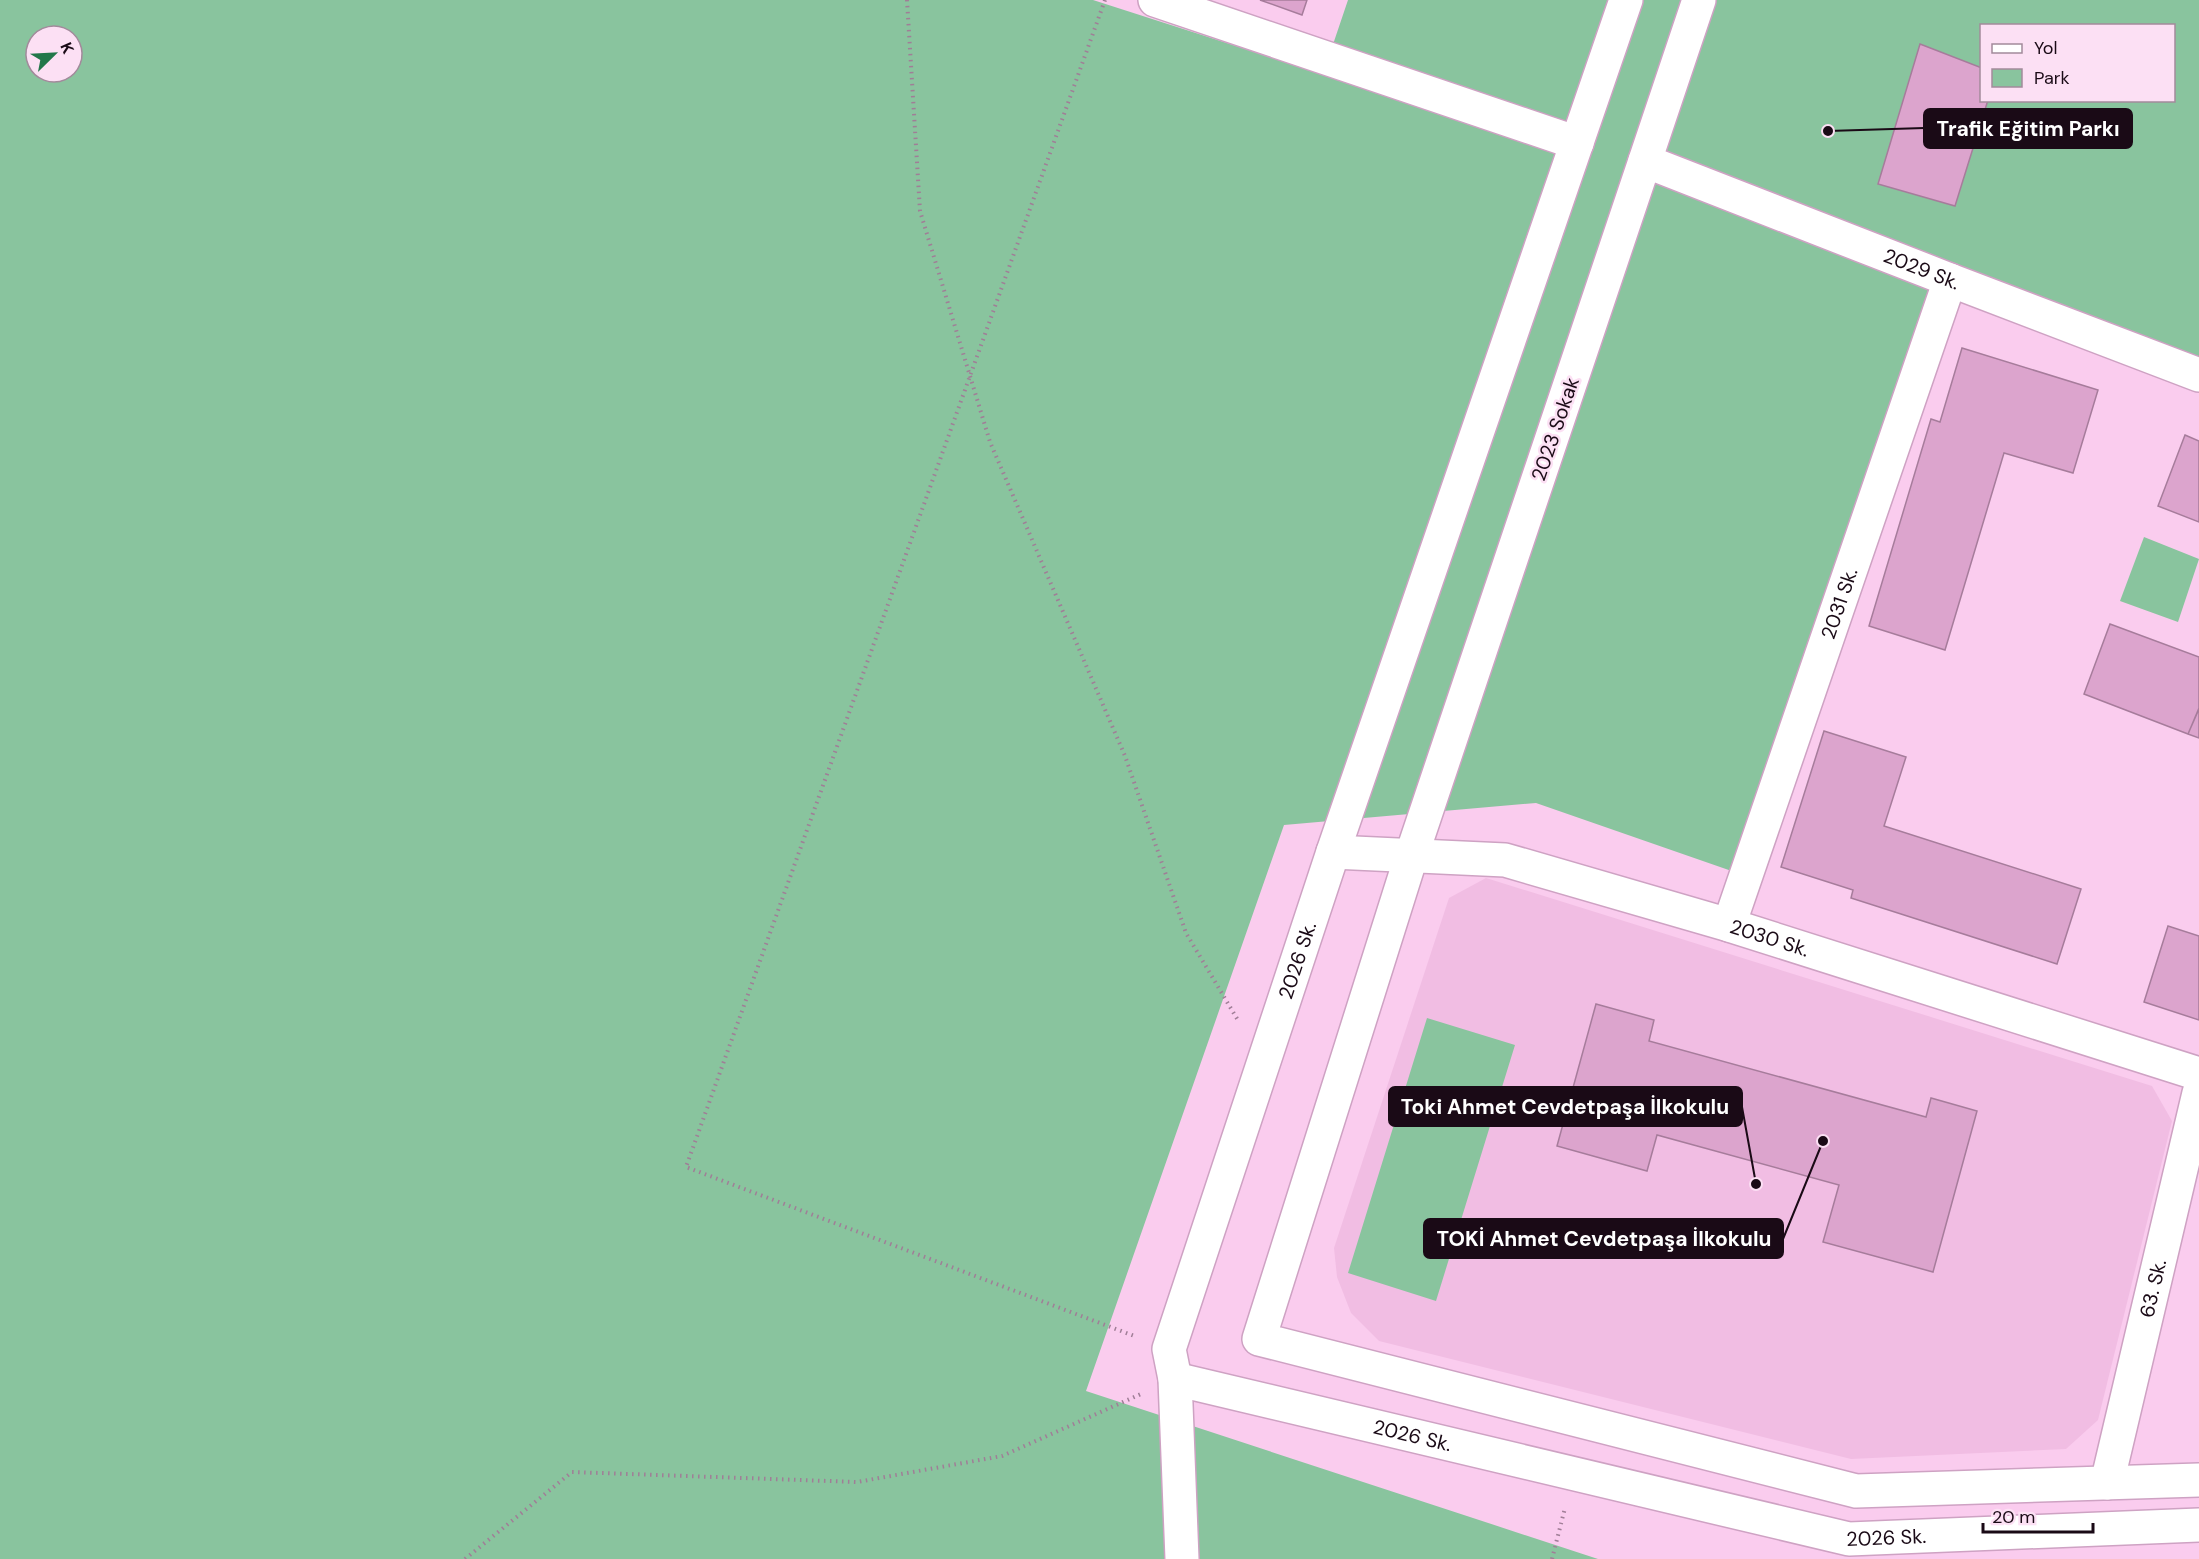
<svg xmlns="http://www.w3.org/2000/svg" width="2199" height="1559" font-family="'DM Sans',sans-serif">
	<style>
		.built { fill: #f1bde3 }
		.green { fill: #89c49e; fill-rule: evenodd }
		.building { fill: #dca4cd; stroke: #a67c9b; stroke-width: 1.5 }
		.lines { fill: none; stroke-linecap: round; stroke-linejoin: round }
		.minor-casing { stroke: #cea2c3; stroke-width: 36 }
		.path { stroke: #a07e97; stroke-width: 4; stroke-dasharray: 1.5 4.5; stroke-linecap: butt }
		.minor { stroke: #fff; stroke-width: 33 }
		.labels { text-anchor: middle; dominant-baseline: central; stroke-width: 5; stroke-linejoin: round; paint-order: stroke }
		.street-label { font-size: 20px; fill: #1a0a16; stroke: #fce0f4 }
		.leader { fill: none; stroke: #1a0a16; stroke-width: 2 }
		.callout-dot { fill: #1a0a16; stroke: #fce0f4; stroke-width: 2 }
		.callout { fill: #1a0a16; stroke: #1a0a16; stroke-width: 2 }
		.callout-label { font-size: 21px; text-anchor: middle; font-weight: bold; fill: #fff }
	</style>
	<rect width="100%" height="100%" fill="#faccee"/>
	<path class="built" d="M1486 878 2152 1086 2172 1121 2098 1420 2066 1449 1851 1459 1379 1341 1351 1313 1337 1277 1334 1248 1449 898Z"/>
	<path class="green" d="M0 0H1093L1323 74 1348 0H2199V375L1950 281 1746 876 1536 803 1284 825 1086 1391 1598 1559H0ZM1982 26H2174V100H1982ZM36 36H72V72H36Z
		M2144 537 2199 559 2178 622 2120 601Z
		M1427 1018 1515 1045 1436 1301 1348 1273Z"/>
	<path class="building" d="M1260 0H1307L1302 15Z
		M1920 44 1982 68V100H1988L1955 206 1878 184Z
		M1962 348 2098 390 2073 473 2004 453 1945 650 1869 626 1931 419 1940 422Z
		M2185 435 2199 441V522L2158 506Z
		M2110 624 2199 657V708L2188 734 2084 694Z
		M2199 709V738L2188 734Z
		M1824 731 1906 757 1884 826 2081 889 2057 964 1851 898 1853 890 1781 867Z
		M2168 926 2199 936V1020L2144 1002Z
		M1596 1004 1654 1020 1649 1041 1926 1117 1931 1098 1977 1111 1933 1272 1823 1242 1839 1185 1657 1135 1647 1171 1557 1146Z"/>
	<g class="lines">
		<g class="minor-casing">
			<g id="minor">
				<path d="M1155 0 1577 143"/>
				<path d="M1699 0 1411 857 1259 1339 1856 1491 2199 1480"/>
				<path id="s1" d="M1645 161 1950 280 2199 375"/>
				<path id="s2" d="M1333 852 1505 860 1729 925 2199 1074"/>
				<path id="s3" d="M1729 925 1950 280"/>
				<path id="s4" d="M1175 1379 1849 1539 2199 1525"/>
				<path id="s5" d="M2107 1483 2199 1093"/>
				<path id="s6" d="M1182 1559 1175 1379 1169 1349 1333 852 1626 0"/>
			</g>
		</g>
		<path class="path" d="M907 0 920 211 990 442 1125 756 1186 933 1239 1022
			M1105 0 686 1167 1137 1337
			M465 1559 572 1472 857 1482 1002 1456 1141 1394
			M1552 1559 1565 1508"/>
		<use href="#minor" class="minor"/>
	</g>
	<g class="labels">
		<g class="street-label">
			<text stroke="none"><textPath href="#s1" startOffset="297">2029 Sk.</textPath></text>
			<text transform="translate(1555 429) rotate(-71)">2023 Sokak</text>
			<text stroke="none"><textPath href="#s3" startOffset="340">2031 Sk.</textPath></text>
			<text stroke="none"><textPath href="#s2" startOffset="448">2030 Sk.</textPath></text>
			<text stroke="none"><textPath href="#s6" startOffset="620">2026 Sk.</textPath></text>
			<text stroke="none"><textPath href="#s5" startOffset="200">63. Sk.</textPath></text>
			<text stroke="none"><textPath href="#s4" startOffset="244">2026 Sk.</textPath></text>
			<text stroke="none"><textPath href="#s4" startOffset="730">2026 Sk.</textPath></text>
		</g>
	</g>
	<path class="leader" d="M1828 131L1924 128M1756 1184L1742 1107M1823 1141L1783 1239"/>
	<g class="callout-dot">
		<circle cx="1828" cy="131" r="6"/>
		<circle cx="1756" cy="1184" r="6"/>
		<circle cx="1823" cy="1141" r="6"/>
	</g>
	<g class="callout">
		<rect x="1924" y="109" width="208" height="39" rx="6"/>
		<rect x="1389" y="1087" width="353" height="39" rx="6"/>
		<rect x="1424" y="1219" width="359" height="39" rx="6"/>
	</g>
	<g class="callout-label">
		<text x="2028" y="136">Trafik Eğitim Parkı</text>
		<text x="1565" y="1114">Toki Ahmet Cevdetpaşa İlkokulu</text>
		<text x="1604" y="1246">TOKİ Ahmet Cevdetpaşa İlkokulu</text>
	</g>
	<rect x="1980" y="24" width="195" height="78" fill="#fce0f4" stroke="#a28a9b" stroke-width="1.5"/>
	<rect x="1992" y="44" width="30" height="9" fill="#ffffff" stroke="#a28a9b" stroke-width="1.5"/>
	<text x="2034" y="54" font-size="18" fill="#1a0a16">Yol</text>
	<rect x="1992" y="69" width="30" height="18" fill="#89c49e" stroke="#a28a9b" stroke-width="1.5"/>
	<text x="2034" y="84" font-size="18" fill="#1a0a16">Park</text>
	<g transform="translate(54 54) rotate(66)"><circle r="28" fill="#fce0f4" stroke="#a28a9b" stroke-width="1.5"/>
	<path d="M0-4.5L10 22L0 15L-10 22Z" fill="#22774a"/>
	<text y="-9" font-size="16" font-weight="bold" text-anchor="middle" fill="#1a0a16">K</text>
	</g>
	<path d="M1983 1523v9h110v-9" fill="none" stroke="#1a0a16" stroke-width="3"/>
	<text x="1992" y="1523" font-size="18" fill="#1a0a16" stroke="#fce0f4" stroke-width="4.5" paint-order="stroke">20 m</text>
</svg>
